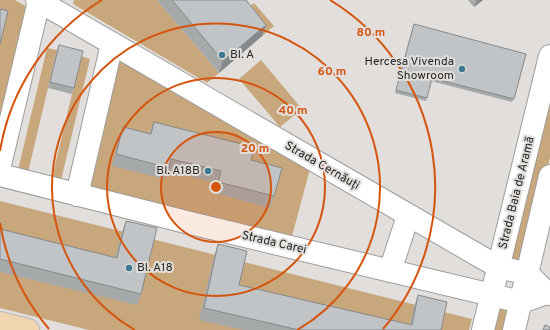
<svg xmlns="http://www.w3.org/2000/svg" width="550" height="330" font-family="Overpass,sans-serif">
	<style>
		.green { fill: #c8a77d }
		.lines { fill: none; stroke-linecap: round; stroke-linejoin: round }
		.minor-casing { stroke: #9f9d9a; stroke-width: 24 }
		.major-casing { stroke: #bab9b9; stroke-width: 24 }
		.minor { stroke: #fff; stroke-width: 22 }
		.major { stroke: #f1d5b0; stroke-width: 22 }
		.wall { fill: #a5a9aa }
		.shaded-wall { fill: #86898b }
		.building { fill: #c0c4c6; stroke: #86898b }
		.ring { fill: none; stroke: #d5540e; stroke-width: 2 }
		.poi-dot { fill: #3d7991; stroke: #e1dedb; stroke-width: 1.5 }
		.labels { text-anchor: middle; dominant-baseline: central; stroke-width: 4; stroke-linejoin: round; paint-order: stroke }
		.poi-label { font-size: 12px; fill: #262524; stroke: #e1dedb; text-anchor: start }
		.street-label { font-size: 12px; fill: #262524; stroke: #e1dedb }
		.centre { fill: #d5540e; stroke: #e1dedb; stroke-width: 2 }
		.ring-label { font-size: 12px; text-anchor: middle; font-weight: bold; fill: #d5540e; stroke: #e1dedb; stroke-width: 4; stroke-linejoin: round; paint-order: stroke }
	</style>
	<rect width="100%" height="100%" fill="#e1dedb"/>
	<path class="green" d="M0 0H15L27 7 0 123Z
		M74 0H157L219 73 207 83 73 4Z
		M254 3 274 26 262 36 242 13Z
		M47 48 57 50 28 172 18 170Z
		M81 56 90 59 61 180 52 178Z
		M118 59 310 169 291 240 90 188Z
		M261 60 302 109 280 127 239 79Z
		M550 64V157L527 257 519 262 512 260 508 257Z
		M0 201 472 319 469 330H89L0 308Z
		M501 307 508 309 510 330H488L492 313Z"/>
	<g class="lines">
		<g class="minor-casing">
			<path id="minor" d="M37 0 481 257 499 267 528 274 547 293 550 294
				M0 165 39 1
				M0 175 190 223 521 302 547 293
				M77 195 112 44
				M390 271 408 216
				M483 330 550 56
				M514 330 550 176"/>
		</g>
		<g class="major-casing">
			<path id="major" d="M0 323 28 330"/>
		</g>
		<use href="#minor" class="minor"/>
		<use href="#major" class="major"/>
	</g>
	<path class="wall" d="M157 0H246L266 25 262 36 219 73Z
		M468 0H483L474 7Z
		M413 27 514 99 512 102 431 81 426 101 395 93Z
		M59 45 74 88 72 94 48 88 57 50Z
		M154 122 251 160 274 196 270 208 214 193 217 183 168 171 165 179 112 166 119 138 123 127 149 134Z
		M126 221 141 294 137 305 0 272V229L115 258 122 232Z
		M218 244 239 285 410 325 414 307 418 295 441 330H244L199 320 214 256Z"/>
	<path class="shaded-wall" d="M477 0H483L474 7Z
		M266 25 262 36 219 73 223 61Z"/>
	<path class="building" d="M172 0H246L266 25 223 61Z
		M0 9 8 11 0 44Z
		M414 24 526 54 514 99 432 78 427 98 396 90Z
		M59 45 83 51 74 88 50 82Z
		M154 122 254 147 251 160 282 168 274 196 218 182 221 171 171 159 169 168 116 154 123 127 151 134Z
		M126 221 157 228 141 294 0 259V229L117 258Z
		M218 244 247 251 239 285 412 325 418 295 447 302 441 330H299L204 308Z
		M545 325 550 327V330H543Z"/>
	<circle cx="216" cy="187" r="55" fill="#d5540e" fill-opacity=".12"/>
	<g class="ring">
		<circle cx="216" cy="187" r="55"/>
		<circle cx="216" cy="187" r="109"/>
		<path d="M135 330A164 164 0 1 1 297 330"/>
		<path d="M49 329A219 219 0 0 1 0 223M0 151A219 219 0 0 1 102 0M330 0A219 219 0 0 1 383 329"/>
	</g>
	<g class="poi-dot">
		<circle cx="222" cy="55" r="4"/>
		<circle cx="462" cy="69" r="4"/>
		<circle cx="208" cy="171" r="4"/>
		<circle cx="129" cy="268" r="4"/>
	</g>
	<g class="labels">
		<g class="poi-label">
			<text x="230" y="55">Bl. A</text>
			<text x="454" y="62" text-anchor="end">Hercesa Vivenda<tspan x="454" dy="14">Showroom</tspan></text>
			<text x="200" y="171" text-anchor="end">Bl. A18B</text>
			<text x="137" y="268">Bl. A18</text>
		</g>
		<g class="street-label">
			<text transform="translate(322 166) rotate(30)">Strada Cernăuți</text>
			<text transform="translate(517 193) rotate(-76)">Strada Baia de Aramă</text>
			<text transform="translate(274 243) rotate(13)">Strada Carei</text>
		</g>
	</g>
	<circle cx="216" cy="187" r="6" class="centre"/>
	<g class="ring-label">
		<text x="371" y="36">80 m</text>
		<text x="332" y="75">60 m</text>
		<text x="293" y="114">40 m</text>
		<text x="255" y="152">20 m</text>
	</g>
</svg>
